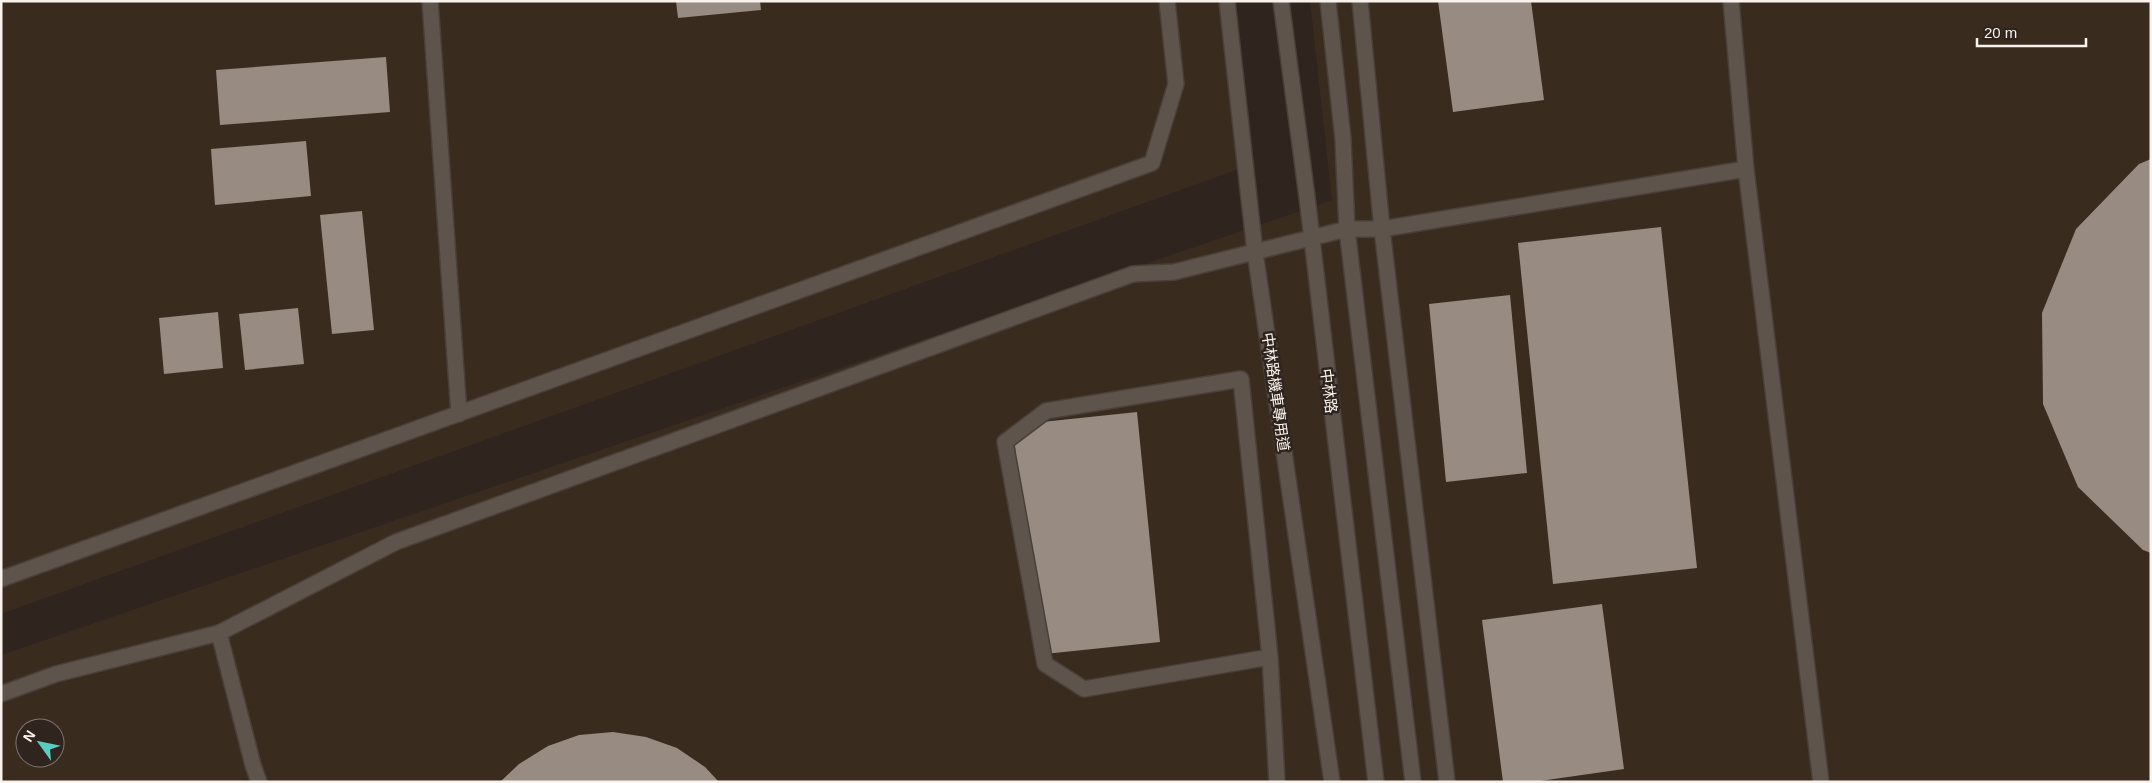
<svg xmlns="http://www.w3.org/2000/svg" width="2152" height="783" font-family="Helvetica,'Noto Sans TC',sans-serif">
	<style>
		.industrial { fill: #3a2b1f; fill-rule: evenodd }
		.building { fill: #978b82 }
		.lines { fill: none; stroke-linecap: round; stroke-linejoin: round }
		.minor-casing { stroke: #49403a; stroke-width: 18 }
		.minor { stroke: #5f544c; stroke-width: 15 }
		.labels { text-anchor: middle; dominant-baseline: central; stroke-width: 5; stroke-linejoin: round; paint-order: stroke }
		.street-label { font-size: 15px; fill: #f9f2ed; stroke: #2f241e }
	</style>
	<rect width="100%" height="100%" fill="#2f241e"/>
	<path class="industrial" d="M1 1H1227L1239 169 1 614Z
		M1310 1H2151V782H1V655L1332 200ZM25 728H55V758H25Z"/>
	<path class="building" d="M676 1H760L761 10 678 18Z
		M1438 1H1531L1544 100 1453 112Z
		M386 57 390 112 220 125 216 70Z
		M306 141 311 196 215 205 211 149Z
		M2151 159V553L2143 550 2078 487 2043 404 2042 313 2076 229 2139 164Z
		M362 211 374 330 332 334 320 215Z
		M1661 227 1697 568 1553 584 1518 243Z
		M1510 295 1527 473 1446 482 1429 304Z
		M298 308 304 364 245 370 239 314Z
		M218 312 223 368 164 374 159 318Z
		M1137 412 1160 642 1035 655 1013 425Z
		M1602 604 1624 769 1533 782H1503L1482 620Z
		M613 732 646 737 677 748 705 767 719 782H500L519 764 548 746 579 735Z"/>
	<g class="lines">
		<g class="minor-casing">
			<path id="minor" d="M430 1 459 414
				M1227 1 1255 252 1332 782
				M1281 1 1307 197 1376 782
				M1328 1 1343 139 1347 229 1413 782
				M1360 1 1382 229 1447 782
				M1731 1 1746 169 1821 782
				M1 579 1152 163 1176 84 1167 1
				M219 633 253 765 259 782
				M1270 657 1084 689 1045 664 1005 442 1046 411 1241 379 1270 657 1277 782
				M1 694 56 674 219 633 396 542 1133 274 1174 272 1347 229H1382L1746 169"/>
		</g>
		<use href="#minor" class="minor"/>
	</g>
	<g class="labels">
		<g class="street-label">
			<text transform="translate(1329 391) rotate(83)">中林路</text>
			<text transform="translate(1276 392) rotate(82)">中林路機車專用道</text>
		</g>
	</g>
	<rect width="2152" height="783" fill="none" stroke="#f9f2ed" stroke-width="5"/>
	<g transform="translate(40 743) rotate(303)"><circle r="24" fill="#2f241e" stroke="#807671"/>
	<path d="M0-4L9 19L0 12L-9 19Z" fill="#57cec1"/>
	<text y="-8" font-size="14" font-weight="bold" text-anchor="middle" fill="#f9f2ed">N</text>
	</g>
	<path d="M1977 38v8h109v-8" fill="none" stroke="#f9f2ed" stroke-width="2.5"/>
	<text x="1984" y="38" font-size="15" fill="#f9f2ed" stroke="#2f241e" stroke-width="4" paint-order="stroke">20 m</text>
</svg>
